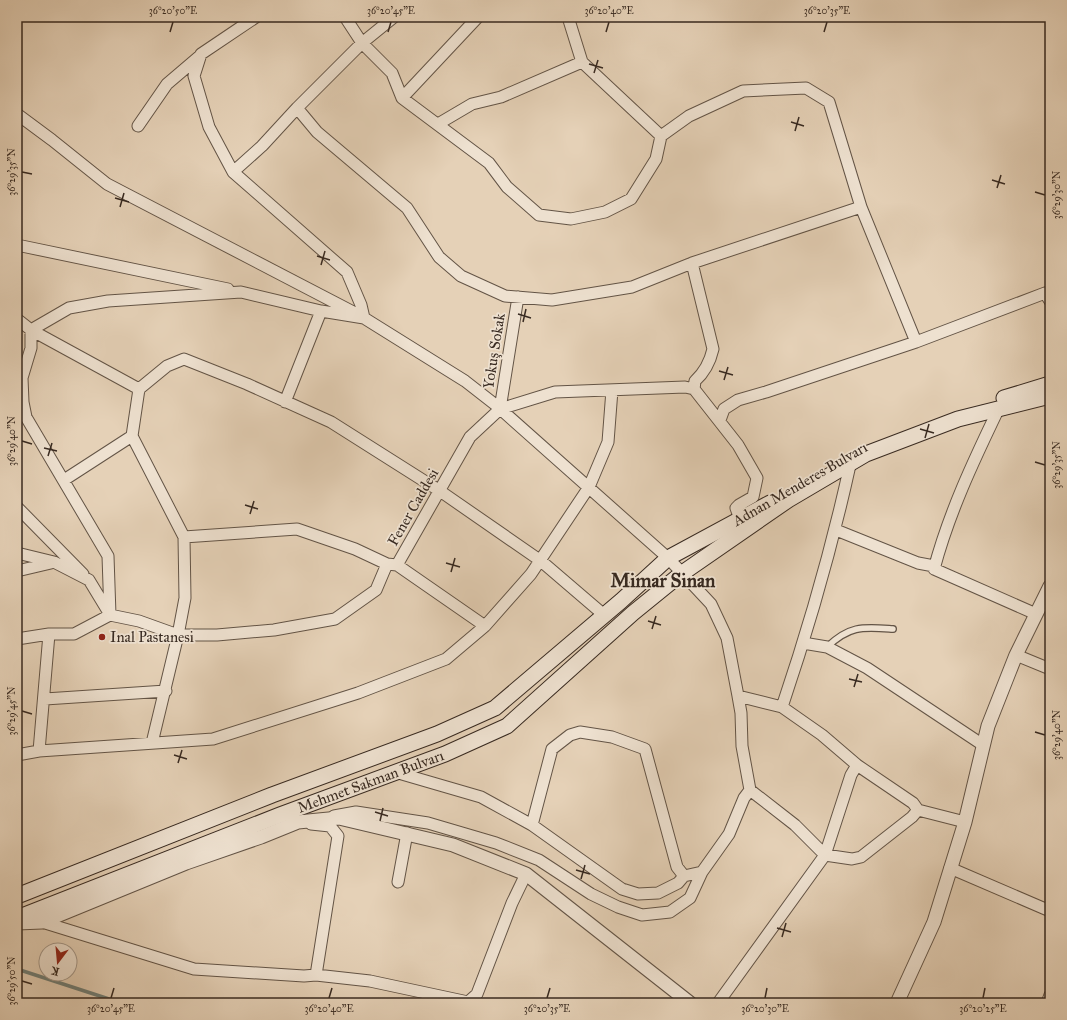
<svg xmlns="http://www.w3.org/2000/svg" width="1067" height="1020" font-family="'IM FELL Great Primer',serif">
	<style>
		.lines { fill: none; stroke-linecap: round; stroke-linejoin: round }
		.stream { stroke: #707f78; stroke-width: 3.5 }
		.service-casing { stroke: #635446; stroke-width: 8 }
		.minor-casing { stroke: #635446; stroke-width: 13 }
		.tertiary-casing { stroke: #635446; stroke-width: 15 }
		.secondary-casing { stroke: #382a21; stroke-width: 17 }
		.service { stroke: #eee1d0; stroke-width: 5.5 }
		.minor { stroke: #eee1d0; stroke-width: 11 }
		.tertiary { stroke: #eee1d0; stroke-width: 13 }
		.secondary { stroke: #eee1d0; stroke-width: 15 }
		.ticks { fill: none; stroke: #382a21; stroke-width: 1.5 }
		.poi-dot { fill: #8f2418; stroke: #eee1d0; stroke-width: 1.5 }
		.labels { text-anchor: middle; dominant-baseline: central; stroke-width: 3.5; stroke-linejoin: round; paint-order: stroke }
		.street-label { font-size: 15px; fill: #382a21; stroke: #eee1d0 }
		.poi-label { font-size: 15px; fill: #382a21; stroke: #eee1d0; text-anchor: start }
		.district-label { font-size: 19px; font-weight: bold; fill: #382a21; stroke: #eee1d0 }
		.neatline { fill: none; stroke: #382a21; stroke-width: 1.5 }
		.ticks-label { font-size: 10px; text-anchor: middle; fill: #382a21 }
	</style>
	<rect width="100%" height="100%" fill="#e5d1b7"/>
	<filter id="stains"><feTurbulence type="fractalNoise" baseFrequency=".005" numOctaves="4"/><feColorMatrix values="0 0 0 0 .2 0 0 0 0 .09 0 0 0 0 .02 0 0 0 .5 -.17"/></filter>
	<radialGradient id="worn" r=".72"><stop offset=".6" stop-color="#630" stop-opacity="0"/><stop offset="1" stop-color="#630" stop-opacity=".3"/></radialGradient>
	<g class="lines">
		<path class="stream" d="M17 969 109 999 133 1003"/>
		<g class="service-casing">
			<path id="service" d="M1045 293 1050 286
				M827 647C850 625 863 627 893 629"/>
		</g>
		<g class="minor-casing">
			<path id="minor" d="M256 17 201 54 194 76 209 127 233 172 347 272 361 305 364 318
				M345 17 362 43 392 73 402 98 489 163 507 187 539 215 571 219 605 212 631 199 656 159 661 136 689 116 743 91 806 88 829 102 861 207 916 342
				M394 17 362 43 297 108 317 132 407 208 439 257 461 276 505 296 552 300 632 287 692 263 713 349C710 362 705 372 695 381L694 389
				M568 17 582 62 661 136
				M402 98 478 17
				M17 114 52 140 107 184 355 313
				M438 124 472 104 501 97 582 62
				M138 126 167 84 201 55
				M233 172 262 146 297 108
				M17 245 228 289
				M692 263 861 207
				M17 319 31 330 139 389
				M285 402 321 311
				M500 409 518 297
				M720 420 724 409 738 400 766 392 916 342 1045 293 1050 301
				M64 480 132 436
				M17 507 83 574
				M836 530 918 563 934 566V569C949 513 973 462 998 410
				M184 537 297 529 355 549 387 564
				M17 553 54 562 89 580 109 613
				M397 565 485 626
				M934 569 1036 614
				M17 571 51 563
				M110 615 108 556 26 417 23 402 22 378 31 348V330L69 308 108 301 241 292 321 311 364 318 465 381 497 406 668 558 711 604 727 638 738 696 782 707 822 735 857 765 913 803 918 810 912 817 861 857 852 859 825 855 795 825 750 790
				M17 639 49 634H74L110 615 139 621 178 635H217L274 630 335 619 376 590 387 564 397 565 470 437 500 409 555 392 685 387 694 389 738 445 757 478 753 497 739 505 736 508 740 519
				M803 643 827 647 867 668 983 745
				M1016 655 1050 669
				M45 699 166 691
				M782 707C809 627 832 547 850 465
				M152 743 178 635 185 598 184 537 132 436 139 389 167 366 184 359 247 384 331 422 440 491 541 561 604 615
				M39 751 49 634
				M17 755 39 751 213 739 358 693 446 659 485 626 531 574 589 487 608 442 612 390
				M395 772 481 797 532 825 622 889 638 894 658 893 678 883 684 876 702 872
				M918 810 965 822
				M334 816 356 812 428 823 496 843 539 860 591 894 618 907 642 915 670 912 690 898 702 872 729 834 744 798 750 790 742 746 741 713 738 696
				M311 824 330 826 338 836 316 975
				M532 825 552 749 570 735 580 732 612 737 645 749 677 867 684 876
				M950 868 1050 911
				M398 882 407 833
				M42 922 194 969 304 976 316 975 370 981 468 1002 477 994 512 903 526 874
				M718 1003 825 855 851 775 857 765
				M1047 1003 1050 995"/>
		</g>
		<g class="tertiary-casing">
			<path id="tertiary" d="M17 923 42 922 186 863 261 837 298 822 339 818 453 845 526 874 690 1003
				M897 1003 934 922 965 822 988 726 1016 655 1050 586"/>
		</g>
		<g class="secondary-casing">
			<g id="secondary">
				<path d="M1004 398 1050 384"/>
				<path d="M17 896 272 795 437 734 495 708 621 601 668 558 770 503"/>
				<path id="s1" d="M17 918 280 815 445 754 507 726 633 613 681 574 788 500 866 454 958 419 1050 396"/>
			</g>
		</g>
		<use href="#service" class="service"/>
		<use href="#minor" class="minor"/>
		<use href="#tertiary" class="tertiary"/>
		<use href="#secondary" class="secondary"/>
	</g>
	<path class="ticks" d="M170 32 173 22M388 32 391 22M606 32 609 22M824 32 827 22M589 64 603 68M594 73 598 60M791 122 804 126M795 131 799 117M22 172 32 174M992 180 1005 184M997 188 1001 175M1035 192 1045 195M115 198 129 202M120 207 124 193M317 256 330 260M321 265 325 251M518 314 531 318M523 322 526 309M719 371 733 375M724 380 728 367M920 429 934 433M925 438 929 424M22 441 32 444M44 448 57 451M48 456 52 443M1035 462 1045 465M245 505 258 509M250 514 254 501M446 563 460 567M451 572 455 558M648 621 661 625M652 629 656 616M849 679 862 682M854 687 858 674M22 711 32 714M1035 732 1045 735M174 755 187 759M178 763 182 750M375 812 388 816M380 821 383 808M576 870 590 874M581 879 585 865M777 928 791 932M782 937 786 923M22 981 32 984M111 998 114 988M329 998 332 988M547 998 550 988M765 998 767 988M983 998 985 988"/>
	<circle class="poi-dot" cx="102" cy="637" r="4"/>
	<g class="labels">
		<g class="street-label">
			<text transform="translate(494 351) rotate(-81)">Yokuş Sokak</text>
			<text transform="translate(800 484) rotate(-30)">Adnan Menderes Bulvarı</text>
			<text transform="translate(413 507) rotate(-60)">Fener Caddesi</text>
			<text stroke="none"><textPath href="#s1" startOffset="379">Mehmet Sakman Bulvarı</textPath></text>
		</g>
		<g class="poi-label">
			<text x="110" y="637">Inal Pastanesi</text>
		</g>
		<g class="district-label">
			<text x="663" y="580">Mimar Sinan</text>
		</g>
	</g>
	<rect width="1067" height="1020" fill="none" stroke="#e5d1b7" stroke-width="44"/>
	<g transform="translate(58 962) rotate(196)"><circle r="19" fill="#eee1d0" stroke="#a5988a"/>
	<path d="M0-3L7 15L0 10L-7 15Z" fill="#8f2418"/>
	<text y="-6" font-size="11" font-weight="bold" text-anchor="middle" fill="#382a21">K</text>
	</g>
	<rect x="22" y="22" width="1023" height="976" class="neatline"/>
	<g class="ticks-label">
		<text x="173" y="14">36°20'50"E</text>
		<text x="391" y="14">36°20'45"E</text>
		<text x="609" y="14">36°20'40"E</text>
		<text x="827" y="14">36°20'35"E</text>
		<text transform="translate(11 172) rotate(-90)" y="4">36°29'35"N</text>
		<text transform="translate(1056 195) rotate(-90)" y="4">36°29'30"N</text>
		<text transform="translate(11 441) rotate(-90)" y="4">36°29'40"N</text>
		<text transform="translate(1056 465) rotate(-90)" y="4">36°29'35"N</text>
		<text transform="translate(11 711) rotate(-90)" y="4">36°29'45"N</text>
		<text transform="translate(1056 735) rotate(-90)" y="4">36°29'40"N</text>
		<text transform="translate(11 981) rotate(-90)" y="4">36°29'50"N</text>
		<text x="111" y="1012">36°20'45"E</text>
		<text x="329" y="1012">36°20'40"E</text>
		<text x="547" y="1012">36°20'35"E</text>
		<text x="765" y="1012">36°20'30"E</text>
		<text x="983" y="1012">36°20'25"E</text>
	</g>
	<rect width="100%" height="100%" filter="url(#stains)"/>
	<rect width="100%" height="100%" fill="url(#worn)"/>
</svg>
